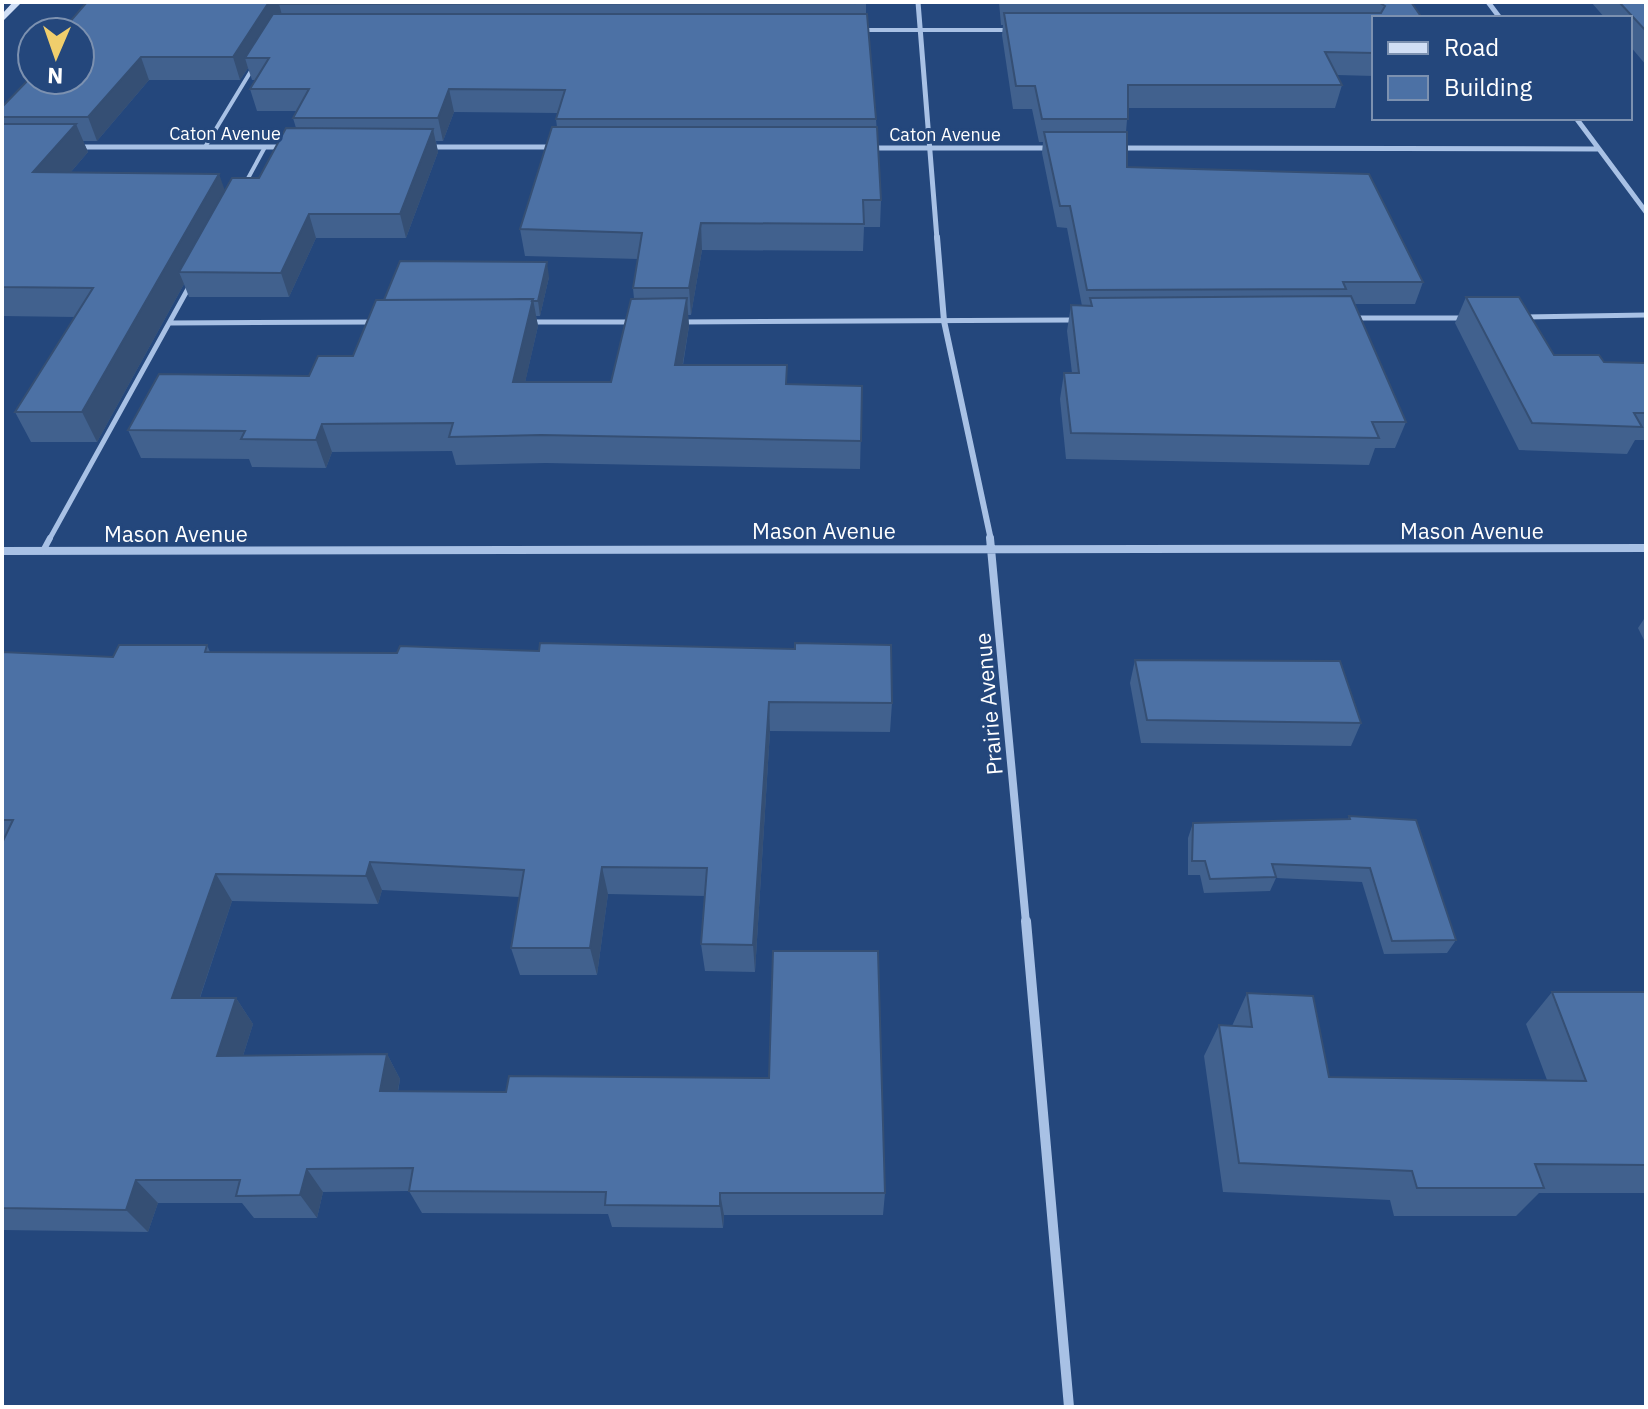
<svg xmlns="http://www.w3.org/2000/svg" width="1648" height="1409" font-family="'IBM Plex Sans',sans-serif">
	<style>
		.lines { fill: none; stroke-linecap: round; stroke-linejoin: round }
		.lane-far2 { stroke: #a8c1e5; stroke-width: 4 }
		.lane-far1 { stroke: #a8c1e5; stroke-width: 5 }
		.lane { stroke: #a8c1e5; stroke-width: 6 }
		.street-far3 { stroke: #a8c1e5; stroke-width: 5 }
		.street-far2 { stroke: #a8c1e5; stroke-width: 6 }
		.street-far1 { stroke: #a8c1e5; stroke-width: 8 }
		.street { stroke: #a8c1e5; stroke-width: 10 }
		.secondary { fill: #d1dff5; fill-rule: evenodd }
		.wall { fill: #41618e; fill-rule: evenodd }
		.shaded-wall { fill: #354f74 }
		.building { fill: #4c71a5; stroke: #354f74; stroke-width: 2 }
		.labels { text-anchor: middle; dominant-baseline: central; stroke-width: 6; stroke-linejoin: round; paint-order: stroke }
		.far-street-label { font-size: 18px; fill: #fff; stroke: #24477c }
		.street-label { font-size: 22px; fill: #fff; stroke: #24477c }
	</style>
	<rect width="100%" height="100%" fill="#24477c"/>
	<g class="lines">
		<path class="lane-far2" d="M863 30H1008
			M205 147 254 66
			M246 182 265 147"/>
		<path class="lane-far1" d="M1525 317 1646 315
			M1353 318H1466
			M529 322H634
			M681 322 1074 320
			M170 323 374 322
			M49 540 189 287"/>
		<path class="lane" d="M43 551 50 538"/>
		<path class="street-far3" d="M918 2 937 239
			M1488 2 1500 18
			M1576 118 1646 212
			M75 147H285
			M427 147H553
			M871 148H1053
			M1119 148 1599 149"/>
		<path class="street-far2" d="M937 237 944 321 991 540"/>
		<path class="street-far1" d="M990 538 1026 923
			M2 551 1646 548"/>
		<path class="street" d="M1026 921 1069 1407"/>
		<path class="secondary" d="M13 2H22L2 22V14Z"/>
	</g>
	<path class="wall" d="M87 2H866V14L876 119 881 200 880 227H864L863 251 702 250 691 315H688L689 326 683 365 788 384 862 386 860 469 546 463 456 465 452 451 332 452 326 468 252 467 249 459 141 458 128 430 309 376 353 356 384 300 549 277 540 316H536L538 326 525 382H611L634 299 633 288 638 259 525 256 520 229 557 127 556 119 558 113 454 112 443 141H436L438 152 406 238H316L289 297H189L184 284 97 442H31L15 412 75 317 2 316V107L80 80ZM248 68 252 80H255L250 89 257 111H296L293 118 296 128 259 178 225 191 70 173 88 152 83 141H97L149 80H240Z
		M999 2H1411L1374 18V76L1337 75 1342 85 1335 108H1128L1126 132 1127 167 1423 282 1415 304H1355L1406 422 1395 448H1375L1369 465 1066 459 1060 399 1064 373H1072L1067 331 1071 305 1082 306 1067 228 1057 227 1042 153 1043 142H1039L1032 109H1013L1002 35 1003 25H1001Z
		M1591 2H1646V65L1630 46V18H1605Z
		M1466 297 1554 355 1604 362 1646 363V440H1635L1627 454 1519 450 1455 323Z
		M1646 616V644L1638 628Z
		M207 645 210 652 892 703 890 732 770 731 755 972 705 971 701 944 705 896 608 894 597 975H520L511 948 520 897 382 890 378 904 232 901 200 998H236L253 1024 243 1056 387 1054 400 1079 398 1092 885 1193 883 1215H724L723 1228 612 1227 608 1214 422 1213 409 1191 323 1192 317 1218H254L242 1203H158L148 1232 2 1230V652L113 657Z
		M1135 660 1361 723 1351 746 1141 743 1130 683Z
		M1349 816 1456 940 1447 953 1384 954 1362 882 1276 878 1270 891 1204 893 1200 875H1188V838L1193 823 1348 819Z
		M1552 992H1646V1193H1539L1516 1216H1394L1390 1200 1223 1192 1204 1056 1219 1025 1232 1026 1247 993 1329 1077 1547 1080 1526 1024Z"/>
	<path class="shaded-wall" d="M269 2H290L279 4 282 15 245 58 248 68 240 80 233 57Z
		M141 57 149 80 97 141 88 117Z
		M449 89 454 112 443 141 438 118Z
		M76 124 88 152 46 201 33 172Z
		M433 129 438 152 406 238 400 214Z
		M219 174 229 202 179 272 184 284 97 442 82 412Z
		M309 214 316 238 289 297 281 273Z
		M701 223 702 250 691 315 689 288Z
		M547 262 549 277 540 316 538 301Z
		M687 298 689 326 678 392 675 365Z
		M533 299 538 326 519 409 513 382Z
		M322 424 332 452 326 468 316 440Z
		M769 702 770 731 755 972 753 945Z
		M370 862 382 890 378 904 366 876Z
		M602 867 608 894 597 975 590 948Z
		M216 874 232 901 191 1024 172 998Z
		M236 998 253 1024 235 1081 217 1056Z
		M387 1054 400 1079 393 1116 380 1091Z
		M307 1169 323 1192 317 1218 300 1195Z
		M136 1180 158 1203 148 1232 126 1210Z
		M720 1193 724 1215 723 1228 720 1206Z"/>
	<path class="building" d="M87 2H269L233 57H141L88 117H2V107L32 76V80H80V32H61Z
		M280 2H866V3L279 4Z
		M1003 2H1411L1422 18H1374V53L1325 52 1342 85H1128V119H1042L1035 86H1016L1004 13H1381L1385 6 1380 3H1003Z
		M1619 2H1646V31Z
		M273 14H867L876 119H556L565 90 449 89 438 118H293L309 89H250L269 58H245Z
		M2 124H76L33 172 219 174 82 412H15L93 288 2 287Z
		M552 127H877L881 200H863L864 224 701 223 689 288H633L642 233 520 229Z
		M286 128 433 129 400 214H309L281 273 179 272 232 178H259Z
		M1044 132H1127V167L1369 174 1423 282H1343L1346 289 1087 290 1070 206H1060Z
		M400 261 547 262 538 301H532L533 299 384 300Z
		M1351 296 1406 422H1372L1379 438 1071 433 1064 373H1079L1071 305 1092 306 1090 298Z
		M1466 297H1519L1554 355H1599L1604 362 1646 363V413H1634L1642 427 1532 423Z
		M687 298 675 365H787L786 384 862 386 861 441 541 435 449 437 453 423 322 424 316 440 241 439 245 431 128 430 159 374 309 376 318 356H353L376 300 533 299 513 382H611L631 299Z
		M540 643 795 649V643L891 645 892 703 769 702 753 945 701 944 707 868 602 867 590 948H511L524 870 370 862 366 876 216 874 172 998H236L217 1056 387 1054 380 1091 506 1092 509 1076 769 1078 773 951H878L885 1193H720V1206L605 1205 606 1192 409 1191 413 1168 307 1169 300 1195 236 1196 240 1180H136L126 1210 2 1208V843L13 820H2V652L113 657 119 645H207L205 652 397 653 400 646 539 651Z
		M1135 660 1340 661 1361 723 1147 720Z
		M1349 816 1416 820 1456 940 1392 941 1370 868 1272 864 1276 877 1210 879 1205 861H1192L1193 823 1350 819Z
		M1552 992H1646V1165L1535 1164 1544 1188H1417L1412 1171 1239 1163 1219 1025 1252 1027 1247 993 1313 996 1329 1077 1586 1081Z"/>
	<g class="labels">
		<g class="far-street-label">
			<text x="225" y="133">Caton Avenue</text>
			<text x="945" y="134">Caton Avenue</text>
		</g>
		<g class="street-label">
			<text x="824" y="530">Mason Avenue</text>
			<text x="1472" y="530">Mason Avenue</text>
			<text x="176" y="533">Mason Avenue</text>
			<text transform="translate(988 704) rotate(-95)">Prairie Avenue</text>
		</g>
	</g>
	<rect width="1648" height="1409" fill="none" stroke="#ffffff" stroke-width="8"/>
	<rect x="1372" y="16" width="260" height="104" fill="#24477c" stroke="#7c91b0" stroke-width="2"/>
	<rect x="1388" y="42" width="40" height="12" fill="#d1dff5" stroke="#7c91b0" stroke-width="2"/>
	<text x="1444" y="56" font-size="24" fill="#ffffff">Road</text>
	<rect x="1388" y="76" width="40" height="24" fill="#4c71a5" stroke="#7c91b0" stroke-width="2"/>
	<text x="1444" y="96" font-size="24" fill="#ffffff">Building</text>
	<g transform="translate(56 56) rotate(182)"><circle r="38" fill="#24477c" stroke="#7c91b0" stroke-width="2"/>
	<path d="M0-6L14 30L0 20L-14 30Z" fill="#f0ce6c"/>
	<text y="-12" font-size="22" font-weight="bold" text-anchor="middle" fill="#ffffff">N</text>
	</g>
</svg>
